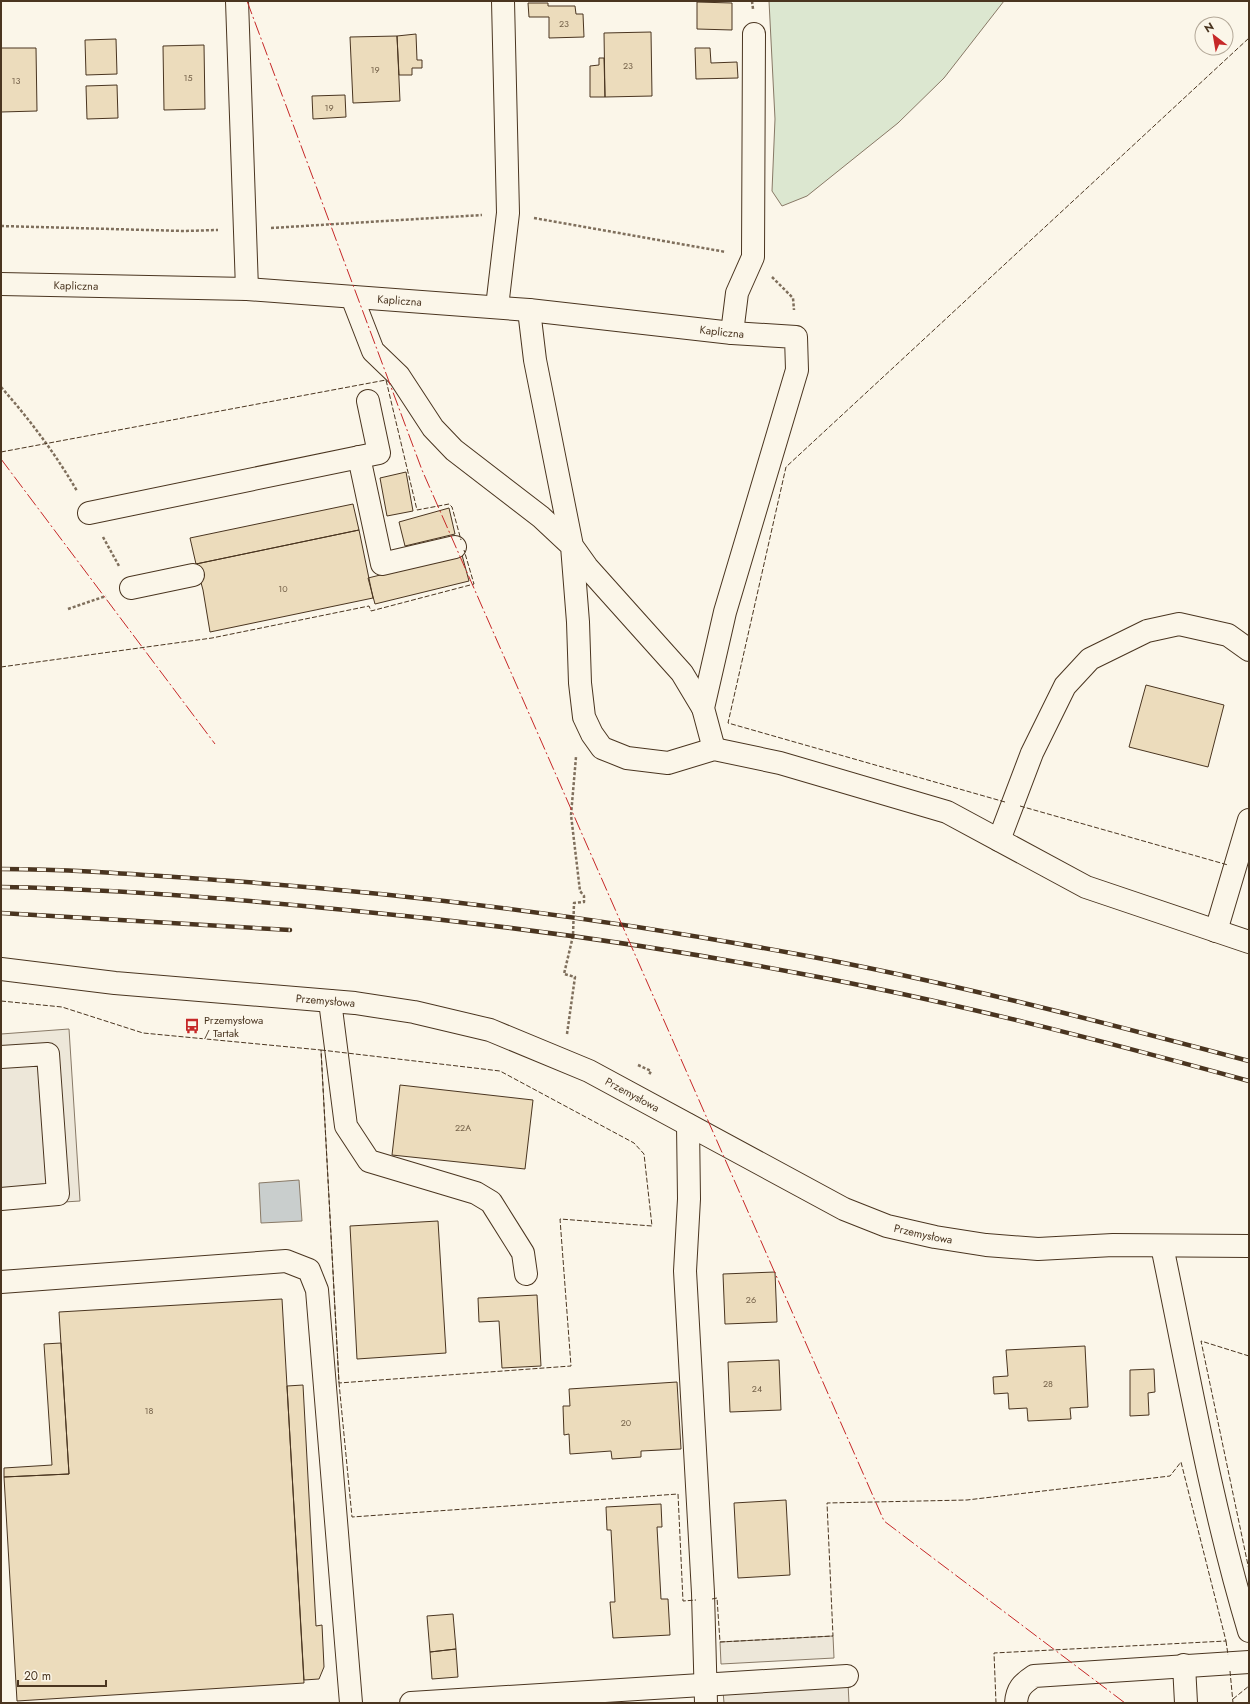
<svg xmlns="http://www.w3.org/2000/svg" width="1250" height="1704" font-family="Jost,sans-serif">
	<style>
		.green { fill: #dce7d0; stroke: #887966 }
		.parking { fill: #ede7d9; stroke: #887966 }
		.water { fill: #c9cecd; stroke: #887966 }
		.building { fill: #ecdcbc; stroke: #4a3520 }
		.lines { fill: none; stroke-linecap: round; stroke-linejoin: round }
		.minor-casing { stroke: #4a3520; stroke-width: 24 }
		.path { stroke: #7f6f5c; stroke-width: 2.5; stroke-dasharray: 3 2; stroke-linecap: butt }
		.minor { stroke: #fbf6e9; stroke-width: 22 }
		.rail-casing { stroke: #4a3520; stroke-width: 4.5 }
		.rail { stroke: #fbf6e9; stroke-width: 3; stroke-dasharray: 9; stroke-linecap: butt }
		.fence { stroke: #4a3520; stroke-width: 1; stroke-dasharray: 5 2; stroke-linecap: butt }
		.power { stroke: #c62828; stroke-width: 1; stroke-dasharray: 14 3 2 3; stroke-linecap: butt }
		.labels { text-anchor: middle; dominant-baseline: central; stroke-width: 3; stroke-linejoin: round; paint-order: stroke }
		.number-label { font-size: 9px; fill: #725f47 }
		.street-label { font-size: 11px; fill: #4a3520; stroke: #fbf6e9 }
		.poi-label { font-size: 11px; fill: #4a3520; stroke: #fbf6e9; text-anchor: start }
	</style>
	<rect width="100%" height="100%" fill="#fbf6e9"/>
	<path class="green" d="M769 1H1004L944 78 898 123 807 196 782 206 772 191 775 119Z"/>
	<path class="parking" d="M69 1029 80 1201 1 1206V1034Z
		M833 1636 834 1658 721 1664 720 1642Z
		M848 1683 849 1703H724L723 1691Z"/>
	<path class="water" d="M299 1180 302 1221 261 1223 259 1183Z"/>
	<path class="building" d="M697 2 732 3V30L697 29Z
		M528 3H548V6H575L576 14H583L584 37 549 38V17H529Z
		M651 32 652 96 605 97 604 33Z
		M416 34 417 60H422V68H412V75H399L397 36Z
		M397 36 400 101 353 103 350 37Z
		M116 39 117 74 86 75 85 40Z
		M204 45 205 109 164 110 163 46Z
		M1 48H36L37 111 1 112Z
		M695 48H710L711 63 737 62 738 78 696 79Z
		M599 58H604L605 97H590V66L599 65Z
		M117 85 118 118 87 119 86 86Z
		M345 95 346 117 313 119 312 96Z
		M406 472 413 511 387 516 380 478Z
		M353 504 359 530 196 564 190 538Z
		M449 508 455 534 405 546 399 522Z
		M359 530 373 598 210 632 203 590 196 564Z
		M462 555 469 581 375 604 368 578Z
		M1146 685 1224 705 1208 767 1129 747Z
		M400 1085 533 1100 525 1169 392 1155Z
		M438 1221 446 1353 357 1359 350 1226Z
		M775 1272 777 1322 725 1324 723 1274Z
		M537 1295 541 1366 502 1368 499 1321 479 1322 478 1298Z
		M282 1299 304 1683 17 1701 4 1477 69 1474 59 1312Z
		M61 1343 69 1474 4 1477V1468L52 1465 44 1344Z
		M1085 1346 1088 1407 1070 1408 1071 1419 1028 1421 1027 1408 1009 1409 1008 1393 994 1394 993 1377 1008 1376 1006 1350Z
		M779 1360 781 1410 730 1412 728 1362Z
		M1154 1369 1155 1392 1148 1393 1149 1415 1130 1416V1370Z
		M677 1382 681 1449 641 1451V1457L612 1459 611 1451 570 1454 569 1434 564 1435 563 1406H570L569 1389Z
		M303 1385 316 1626 322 1625 324 1667 319 1679 304 1680 287 1386Z
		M786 1500 790 1575 738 1578 734 1503Z
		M661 1504 662 1527H657L661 1599H668L670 1635 613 1638 610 1602H615L611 1530H607L606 1507Z
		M453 1614 456 1649 430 1652 427 1616Z
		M456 1649 458 1677 432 1679 430 1652Z"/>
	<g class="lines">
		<g class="minor-casing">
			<g id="minor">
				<path d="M237 1 247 289"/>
				<path id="s1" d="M1 284 247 289 529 310 732 333 796 337 797 370 725 612 703 708 714 749"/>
				<path d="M352 297 373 351 399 376 433 428 454 450 541 517 572 546 578 622 580 683 584 717 592 734 602 748 627 758 668 763 714 749 780 763 947 812 1086 887 1249 942"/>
				<path d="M497 307 508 213 503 1"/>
				<path d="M529 310 535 360 572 546 587 567 682 673 703 708"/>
				<path d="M732 333 737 293 753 257 754 34"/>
				<path d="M359 457 382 564 455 547"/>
				<path d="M89 513 379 453 368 401"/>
				<path d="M131 588 193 575"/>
				<path d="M999 840 1032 753 1065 686 1090 659 1147 631 1179 624 1228 635 1249 650"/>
				<path d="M1216 931 1249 820"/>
				<path id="s2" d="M1 969 115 983 355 1003 414 1012 490 1030 589 1071 844 1209 887 1226 935 1237 986 1245 1038 1249 1113 1245 1249 1246"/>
				<path d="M330 1001 346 1126 369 1161 476 1193 491 1202 523 1253 526 1274"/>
				<path d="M1 1057 48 1054 58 1194 1 1199"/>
				<path d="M688 1125 689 1199 685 1271 703 1593 706 1703"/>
				<path d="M1162 1246C1189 1375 1211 1505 1249 1631"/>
				<path d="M1 1282 286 1261 309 1270 317 1290 351 1703"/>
				<path d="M1184 1665 1186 1703"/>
				<path d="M411 1703 847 1676"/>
				<path d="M1016 1703C1017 1689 1022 1684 1034 1676L1249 1662"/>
			</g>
		</g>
		<path class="path" d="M752 1 753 9
			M534 218 726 252
			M1 226 184 231 218 230
			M271 228 482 215
			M772 277 793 298 794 310
			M1 387C30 420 55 453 77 491
			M103 537 119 566
			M68 609 106 596
			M567 1034 575 977 564 974 573 936 574 903 584 902V896L580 891 571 815 576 757
			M638 1065 651 1071 649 1075"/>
		<use href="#minor" class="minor"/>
		<g class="rail-casing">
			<path id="rail" d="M1 869C73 869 145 875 217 880 409 893 601 918 791 953 946 981 1098 1021 1249 1061
				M1 887C120 889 238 899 356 911 504 925 651 945 797 973 950 1001 1100 1040 1249 1081
				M1 913 290 930"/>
		</g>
		<use href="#rail" class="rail"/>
		<path class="fence" d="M1 452 386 380 417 510 449 504 452 507 461 540
			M1 667 212 638 369 606 371 611 474 584 464 550
			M1005 802 728 723 786 467 1249 38
			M1020 806 1228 865
			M1 1001 62 1007 143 1033 321 1050 339 1383 352 1517 678 1494 683 1601 696 1600
			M321 1050 500 1071 634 1143 644 1154 652 1226 560 1219 571 1366 339 1383Z
			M1249 1356 1201 1341 1249 1570
			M712 1599 717 1598 720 1642 833 1636 827 1503 967 1500 1170 1476 1181 1462 1226 1641 994 1653 996 1703
			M1226 1641 1228 1655
			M1230 1671 1233 1703
			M1233 1699 1249 1686"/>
		<path class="power" d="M247 1 422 470 884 1521 1125 1703
			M1 459 215 744"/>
	</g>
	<defs>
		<g id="bus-bare" transform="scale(1.2)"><path d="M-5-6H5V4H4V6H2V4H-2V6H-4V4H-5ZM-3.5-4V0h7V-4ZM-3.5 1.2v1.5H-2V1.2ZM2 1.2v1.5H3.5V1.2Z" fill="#c62828" stroke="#fbf6e9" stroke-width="2.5" paint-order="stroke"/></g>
	</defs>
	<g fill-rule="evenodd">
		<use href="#bus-bare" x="192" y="1026"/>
	</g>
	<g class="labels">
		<g class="number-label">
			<text x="564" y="23">23</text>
			<text x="628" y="65">23</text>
			<text x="375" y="69">19</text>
			<text x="188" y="77">15</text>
			<text x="16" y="80">13</text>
			<text x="329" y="107">19</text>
			<text x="283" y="588">10</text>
			<text x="463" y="1127">22A</text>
			<text x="751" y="1299">26</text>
			<text x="1048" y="1383">28</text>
			<text x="757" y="1388">24</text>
			<text x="149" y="1410">18</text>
			<text x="626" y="1422">20</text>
		</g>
		<g class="street-label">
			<text stroke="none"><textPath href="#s1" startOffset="75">Kapliczna</textPath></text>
			<text stroke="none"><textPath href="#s1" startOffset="399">Kapliczna</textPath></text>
			<text stroke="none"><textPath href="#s1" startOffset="723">Kapliczna</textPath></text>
			<text stroke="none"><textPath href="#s2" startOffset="326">Przemysłowa</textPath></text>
			<text stroke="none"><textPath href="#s2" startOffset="650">Przemysłowa</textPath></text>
			<text stroke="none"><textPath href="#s2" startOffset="974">Przemysłowa</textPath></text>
		</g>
		<g class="poi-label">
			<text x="204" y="1020">Przemysłowa<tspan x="204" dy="13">/ Tartak</tspan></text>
		</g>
	</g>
	<rect width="1250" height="1704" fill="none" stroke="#4a3520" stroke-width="4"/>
	<g transform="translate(1214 36) rotate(329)"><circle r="19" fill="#fbf6e9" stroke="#b4a999"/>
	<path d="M0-3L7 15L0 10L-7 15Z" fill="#c62828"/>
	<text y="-6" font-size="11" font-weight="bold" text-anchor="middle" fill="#4a3520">N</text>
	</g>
	<path d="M18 1680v6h88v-6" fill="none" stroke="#4a3520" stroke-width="2"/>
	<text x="24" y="1680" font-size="12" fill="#4a3520" stroke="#fbf6e9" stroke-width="3" paint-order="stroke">20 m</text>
</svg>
